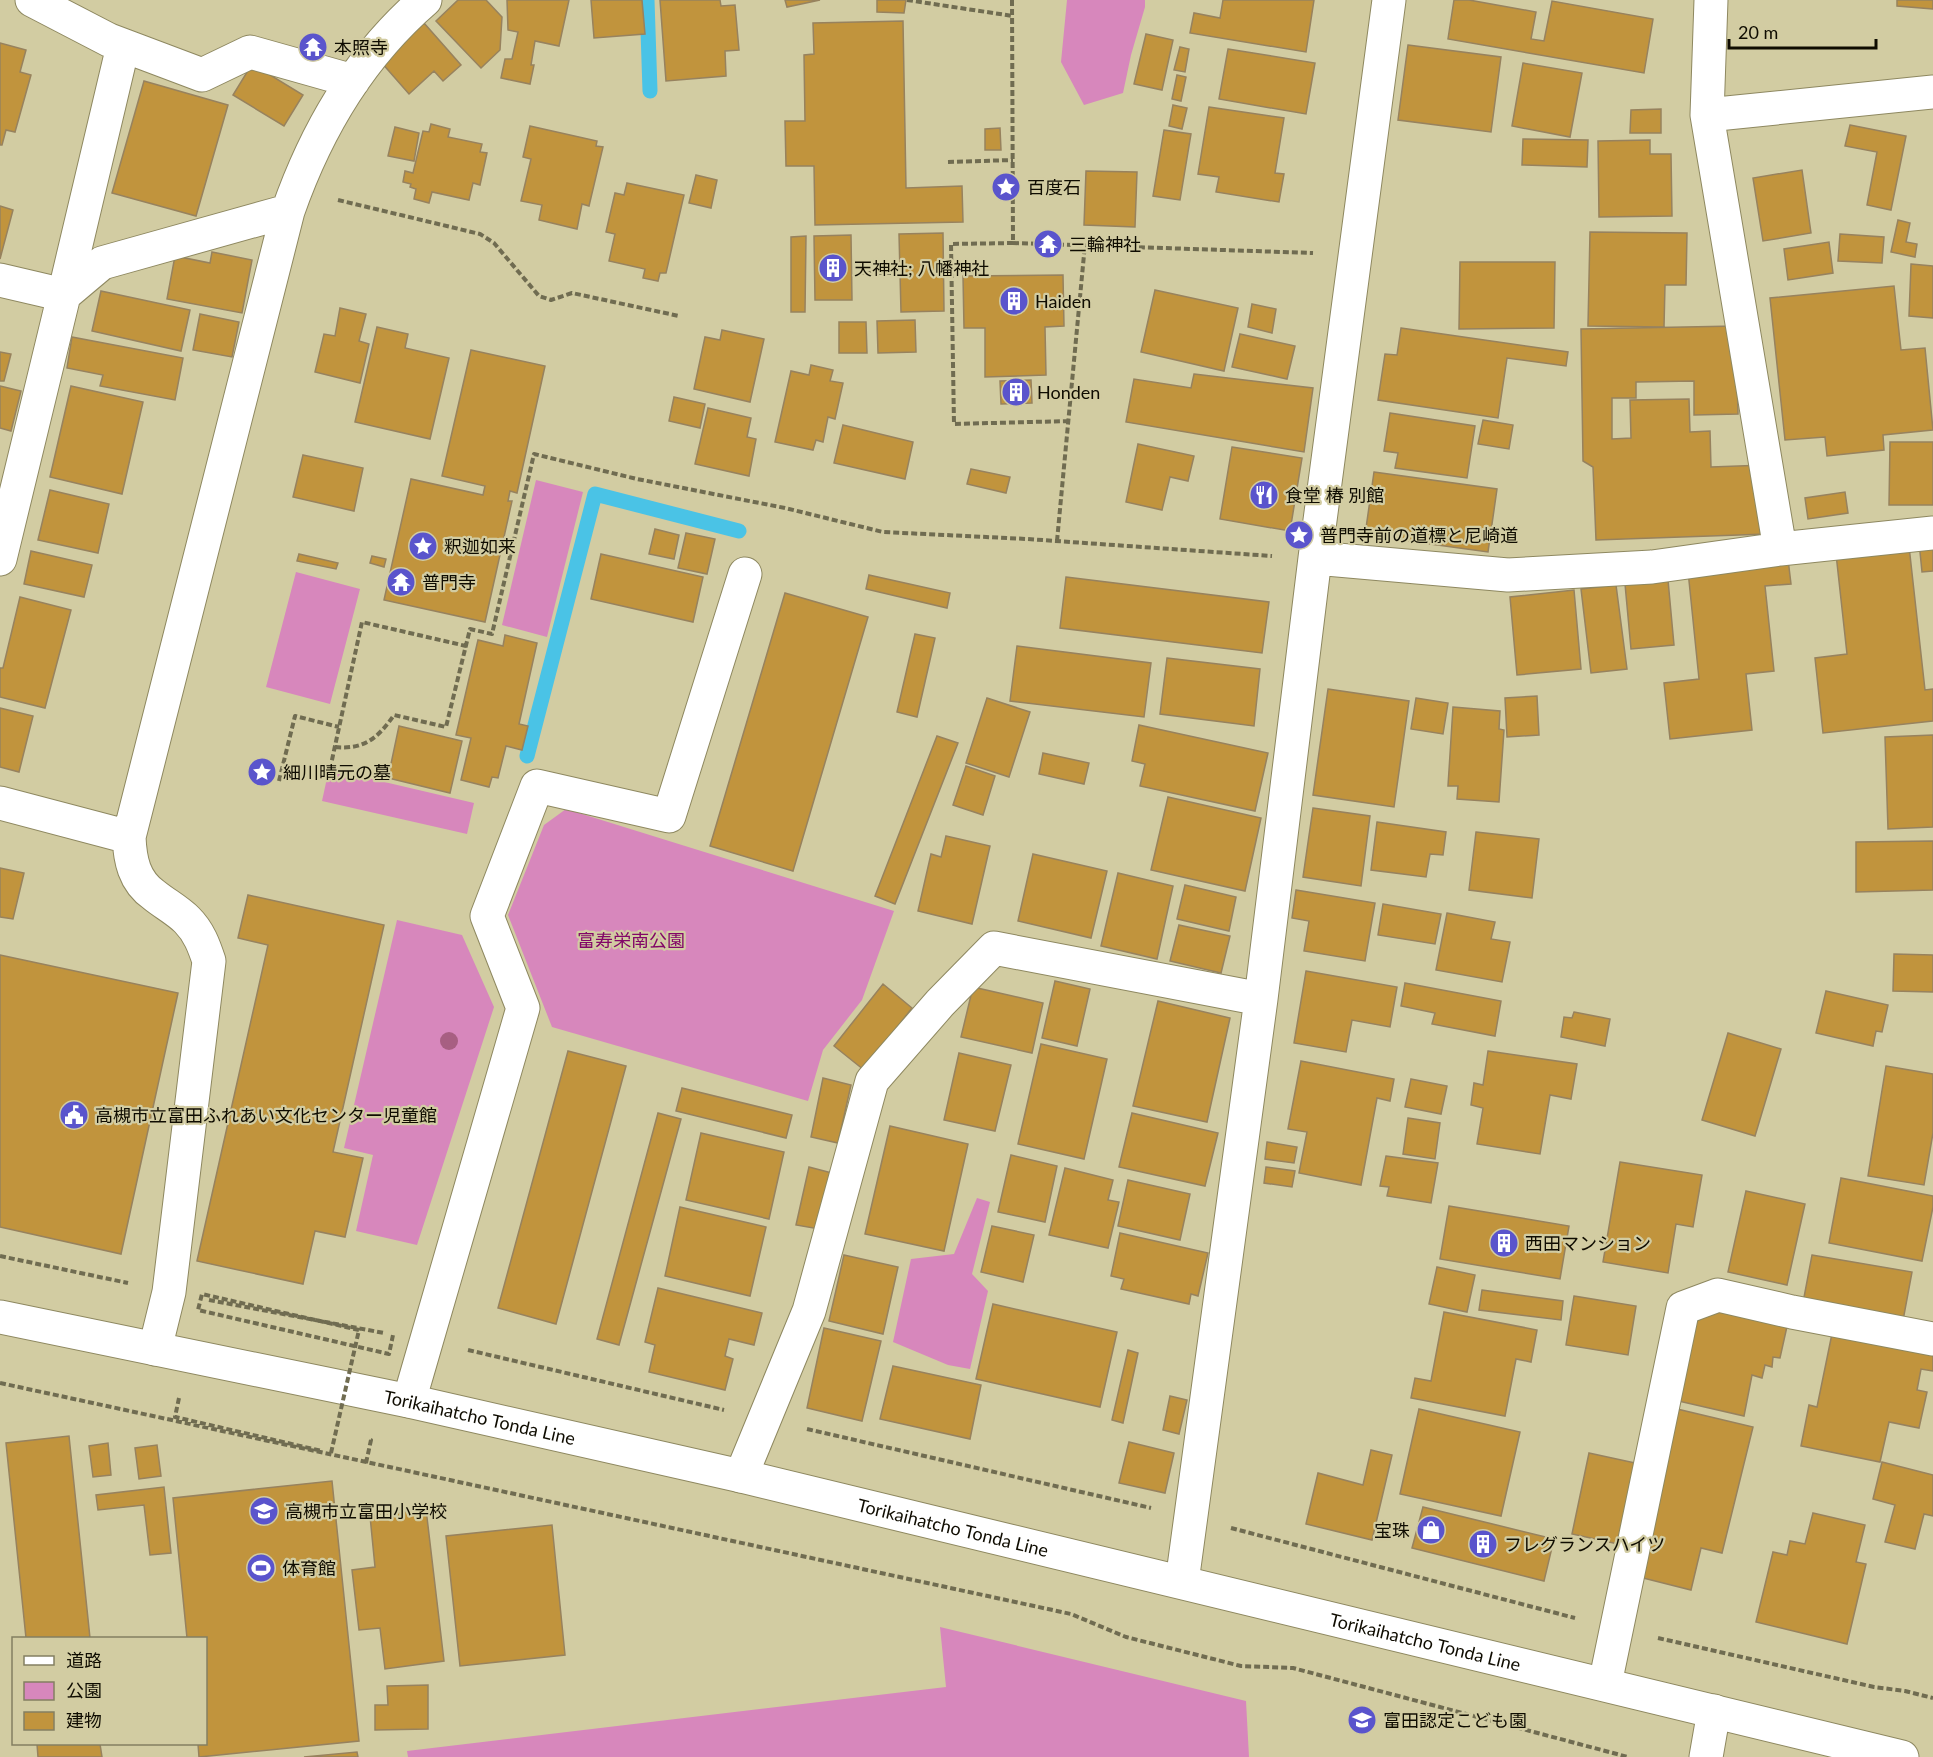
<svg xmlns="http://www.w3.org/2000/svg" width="1933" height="1757" font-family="Lato,'Noto Sans JP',sans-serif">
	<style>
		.green { fill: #d787bc }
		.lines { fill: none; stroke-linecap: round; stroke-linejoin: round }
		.stream { stroke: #4ac3e6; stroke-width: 15 }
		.building { fill: #c1943d; stroke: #97825e; stroke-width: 1.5 }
		.minor-casing { stroke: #8e8860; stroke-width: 35 }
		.major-casing { stroke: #8e8860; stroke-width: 35 }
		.path { stroke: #706c51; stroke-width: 4; stroke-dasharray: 6 3; stroke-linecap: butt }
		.minor { stroke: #fff; stroke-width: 33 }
		.major { stroke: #fff; stroke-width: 33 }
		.path-bridge { stroke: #706c51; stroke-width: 4; stroke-dasharray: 6 3; stroke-linecap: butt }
		.tree { fill: #a75f82 }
		.labels { text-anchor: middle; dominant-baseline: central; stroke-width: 4.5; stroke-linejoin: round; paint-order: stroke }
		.poi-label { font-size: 18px; fill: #0f0c01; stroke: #d2cca2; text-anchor: start }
		.park-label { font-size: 18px; fill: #830668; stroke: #d2cca2 }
		.street-label { font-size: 18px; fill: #0f0c01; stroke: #d2cca2 }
	</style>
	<rect width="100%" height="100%" fill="#d2cca2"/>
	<path class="green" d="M1067 0H1145V7L1131 55 1123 93 1084 105 1061 62Z
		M536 480 583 492 547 637 502 625Z
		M296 572 360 589 330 704 266 687Z
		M329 769 474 803 467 834 322 801Z
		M566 809 894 911 862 1000 823 1050 808 1101 552 1027 508 915 544 825Z
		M397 920 462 935 494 1007 417 1245 356 1231 373 1155 344 1148Z
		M977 1198 990 1202 972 1274 988 1291 970 1369 948 1365 893 1342 911 1259 954 1254Z
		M940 1627 1246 1701 1249 1757H408L407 1751 946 1687Z"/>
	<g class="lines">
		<path class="stream" d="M647 0 650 91
			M527 756 595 494 739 531"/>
	</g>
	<path class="building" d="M458 0H486L502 17 500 50 481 68 436 21Z
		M507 0H569L559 46 535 41 531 65H534L530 84 501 78 505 59H512L518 32 508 30Z
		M591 0H642L645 34 594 38Z
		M660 0H720L721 6 735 5 739 50 725 51 726 76 666 81Z
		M785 0H820L787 7Z
		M877 0H906L904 13 877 12Z
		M1223 0H1314L1306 52 1190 33 1194 13 1220 18Z
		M1454 0H1469L1536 12 1531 39 1544 41 1552 1 1653 19 1644 73 1448 39Z
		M1897 0H1933V9L1897 6Z
		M903 21 906 188 962 186 963 222 815 225 814 166H786L785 121H805L804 55 814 54 813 23Z
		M424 23 461 65 443 81 434 71 409 94 381 62Z
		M1146 34 1173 40 1162 90 1134 84Z
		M0 43 26 50 20 72 31 75 15 132 6 130 2 145H0Z
		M1408 45 1501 57 1491 132 1398 120Z
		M1180 47 1189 49 1185 72 1174 70Z
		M1228 49 1315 63 1306 114 1219 99Z
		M1523 63 1582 73 1570 137 1512 126Z
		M252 64 303 95 284 126 233 95Z
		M1177 75 1186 77 1181 101 1172 99Z
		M144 81 228 105 196 216 112 193Z
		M1173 105 1187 108 1182 129 1169 126Z
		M1209 107 1284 118 1275 173 1284 174 1279 202 1216 192 1219 177 1198 174Z
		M1661 109V133H1630L1631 110Z
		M431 124 450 129 448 137 482 144 480 152 487 153 480 185 473 183 469 200 432 192 429 203 414 199 416 189 410 187 411 184 403 182 405 171 413 173 423 131 429 132Z
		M1850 125 1906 136 1891 210 1867 205 1877 152 1845 146Z
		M530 126 597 141 596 146 603 147 589 206 582 204 577 229 539 220 542 205 521 201 531 159 523 157Z
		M395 127 419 133 414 161 388 156Z
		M1000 128 1001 150H985V129Z
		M1164 130 1191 134 1180 200 1153 196Z
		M1523 139 1588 140 1587 167 1522 165Z
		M1650 140V154H1671L1672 216 1599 217 1598 141Z
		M1802 170 1811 233 1763 241 1753 178Z
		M1086 171 1137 172 1135 227 1084 225Z
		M696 175 717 180 711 208 689 203Z
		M627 183 684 195 666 273H660L658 281 643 278 645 269 609 261 615 234 606 232 615 193 624 195Z
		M0 206 13 210 0 259Z
		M1898 220 1910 223 1906 242 1917 244 1915 257 1891 252Z
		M1590 232 1687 233 1686 285H1665L1664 327 1588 326Z
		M943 233 944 311 901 312 899 234Z
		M1840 234 1884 237 1882 263 1838 261Z
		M851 235 852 300H815L814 236Z
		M806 236 805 312H791V237Z
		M1829 242 1833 273 1788 280 1784 249Z
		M212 252 252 260 242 313 167 299 175 256 210 263Z
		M1460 262H1555L1554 328 1459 329Z
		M1911 264 1933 266V318L1909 316Z
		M1063 275 1064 326 1045 327 1046 375 985 377V328H964L963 276Z
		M1894 286 1901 350 1925 348 1933 430 1883 435 1884 450 1827 456 1825 437 1785 440 1770 298Z
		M1155 290 1238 308 1224 371 1141 352Z
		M101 291 190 310 181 351 92 331Z
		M1252 304 1276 309 1272 333 1248 327Z
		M340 308 366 314 359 341 369 344 360 383 315 372 324 334 335 336Z
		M200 314 239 322 232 357 193 350Z
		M915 320 916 352 878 353 877 321Z
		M839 322H866L867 353H839Z
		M1736 326 1738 414 1694 415V381L1636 382V398H1612V439L1631 438 1630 400 1689 399 1690 432 1710 431 1711 467 1765 465 1767 534 1596 540 1593 467 1583 461 1581 329Z
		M377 327 408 334 405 348 449 358 430 439 355 422Z
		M1401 328 1568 352 1566 366 1507 358 1498 418 1378 400 1385 354 1397 355Z
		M722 330 764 339 750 402 694 389 705 337 720 340Z
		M1240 334 1295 346 1287 379 1232 367Z
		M72 337 183 358 175 400 100 386 103 375 67 368Z
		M471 350 545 366 517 493 510 491 508 501H512L485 622 384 600 411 479 483 495 485 486 442 476Z
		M0 352 11 354 4 381H0Z
		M811 365 833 370 830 381 843 383 835 419 828 417 823 442 816 440 813 450 775 442 791 371 809 375Z
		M1194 374 1313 388 1304 452 1126 422 1134 379 1191 388Z
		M1031 380 1032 403 1001 404 1000 381Z
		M0 386 21 391 11 431 0 428Z
		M71 386 143 402 122 494 50 477Z
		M674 397 705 404 700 428 669 421Z
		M708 408 751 418 747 437 756 439 749 476 695 464Z
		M1390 413 1475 426 1467 478 1395 468 1398 453 1384 451Z
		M1483 420 1513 425 1509 449 1478 444Z
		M843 425 913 442 905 479 834 463Z
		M1890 442H1933V505H1889Z
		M1138 444 1194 456 1188 481 1170 477 1162 510 1126 502Z
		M1232 447 1302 458 1290 531 1220 519Z
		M303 455 363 468 354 511 293 497Z
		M971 469 1010 477 1006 493 967 484Z
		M1374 472 1497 489 1488 552 1365 535Z
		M50 490 109 504 98 553 38 540Z
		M1845 492 1848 513 1808 519 1805 498Z
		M655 529 679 535 674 559 649 554Z
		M686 533 715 539 707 574 678 568Z
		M1933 540V571L1922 572 1919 542Z
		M1909 546 1925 690 1933 689V721L1823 733 1815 658 1847 654 1836 554Z
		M31 551 92 565 84 597 24 584Z
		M299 554 338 563 336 569 297 561Z
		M601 554 703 577 693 622 591 599Z
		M372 556 386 559 384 567 370 563Z
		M1788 559 1791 584 1765 586 1774 671 1746 674 1752 730 1670 739 1664 683 1699 679 1688 571Z
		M869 575 950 593 947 608 866 589Z
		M1066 577 1269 602 1262 653 1060 628Z
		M1668 580 1674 645 1631 649 1625 584Z
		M1616 585 1627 669 1591 673 1581 589Z
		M1574 590 1581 669 1517 675 1510 597Z
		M785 593 868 617 793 871 710 846Z
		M20 597 71 610 45 708 0 697V668H3Z
		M915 634 935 638 917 717 897 712Z
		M505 635 537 643 519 724 528 726 522 750 506 746 498 778 492 777 489 787 461 780 471 738 456 735 478 640 503 646Z
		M1017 646 1151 663 1144 717 1010 701Z
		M1167 658 1260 669 1254 726 1160 714Z
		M1328 689 1409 701 1394 807 1313 795Z
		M1537 696 1539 735 1507 737 1505 698Z
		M987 698 1030 712 1009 777 966 763Z
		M1416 698 1448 703 1443 734 1411 729Z
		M1453 707 1500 711 1499 729 1504 730 1499 802 1457 799 1458 786H1448Z
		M0 708 33 716 19 772 0 767Z
		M1139 725 1268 753 1255 811 1140 786 1145 764 1132 761Z
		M399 726 462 741 450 793 388 778Z
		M1933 735V827L1888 829 1885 737Z
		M937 736 958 743 895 904 875 896Z
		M1043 753 1089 763 1084 784 1039 774Z
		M966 766 995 776 983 815 953 805Z
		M1168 797 1261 818 1245 891 1151 870Z
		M1313 808 1370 816 1361 886 1303 877Z
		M1377 822 1446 832 1443 855 1430 854 1426 877 1371 870Z
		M1476 832 1539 839 1532 898 1469 890Z
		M946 836 990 846 972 924 918 911 931 854 941 857Z
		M1933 841V890L1856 892V842Z
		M1033 854 1107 871 1091 938 1018 921Z
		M0 868 24 873 13 919 0 917Z
		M1118 873 1173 886 1157 959 1101 946Z
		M1185 885 1236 897 1229 931 1177 919Z
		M1296 890 1375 903 1365 961 1304 951 1309 921 1292 918Z
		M248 895 384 925 333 1152 363 1158 345 1237 315 1231 303 1284 197 1261 268 945 238 938Z
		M1383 904 1441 914 1435 944 1378 935Z
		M1447 913 1495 922 1491 939 1510 942 1502 982 1436 970Z
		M1179 925 1230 936 1221 973 1170 961Z
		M1894 954 1933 955V992L1893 991Z
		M0 955 178 993 121 1254 0 1227Z
		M1306 971 1397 987 1390 1027 1352 1020 1346 1052 1294 1043Z
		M1055 981 1090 989 1077 1046 1042 1038Z
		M1405 983 1501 1001 1495 1036 1432 1024 1435 1013 1401 1006Z
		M883 984 912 1008 864 1070 834 1046Z
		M973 987 1043 1003 1032 1053 961 1037Z
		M1826 991 1888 1005 1882 1032 1876 1031 1873 1046 1816 1033Z
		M1158 1001 1230 1018 1207 1122 1133 1106Z
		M1574 1012 1610 1019 1605 1046 1561 1037 1564 1017 1572 1018Z
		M1728 1033 1781 1049 1755 1136 1702 1120Z
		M1041 1044 1107 1059 1084 1159 1018 1144Z
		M568 1051 626 1066 556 1324 498 1308Z
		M1488 1051 1577 1064 1571 1099 1550 1095 1540 1154 1477 1144 1483 1108 1471 1105 1474 1083 1483 1085Z
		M959 1053 1011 1065 995 1131 944 1120Z
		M1301 1061 1394 1079 1390 1101 1377 1098 1361 1185 1299 1173 1307 1132 1288 1129Z
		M1886 1066 1933 1074V1133L1924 1185 1868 1176Z
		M823 1078 851 1085 838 1143 811 1137Z
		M1411 1079 1447 1086 1441 1114 1405 1107Z
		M682 1088 792 1115 786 1138 676 1111Z
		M658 1113 681 1119 619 1345 597 1339Z
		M1132 1113 1218 1133 1205 1186 1119 1167Z
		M1408 1118 1440 1123 1435 1159 1403 1154Z
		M890 1126 968 1144 944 1251 865 1234Z
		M701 1133 784 1152 769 1219 686 1200Z
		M1267 1142 1297 1147 1294 1163 1265 1159Z
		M1011 1155 1057 1166 1045 1222 998 1212Z
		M1386 1156 1438 1163 1431 1203 1387 1196 1389 1187 1380 1186Z
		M1620 1162 1702 1175 1693 1227 1676 1224 1668 1273 1603 1262Z
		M809 1167 832 1173 819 1229 796 1225Z
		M1266 1167 1295 1171 1292 1187 1264 1183Z
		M1065 1168 1113 1180 1108 1200 1119 1202 1108 1248 1049 1235Z
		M1841 1178 1933 1196V1207L1922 1261 1829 1243Z
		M1128 1180 1190 1194 1180 1240 1118 1226Z
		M1746 1191 1805 1204 1787 1285 1728 1272Z
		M1449 1206 1569 1226 1560 1279 1440 1259Z
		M680 1207 766 1227 750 1296 665 1276Z
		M992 1226 1034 1235 1023 1282 981 1272Z
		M1120 1233 1208 1253 1198 1296 1191 1294 1189 1304 1121 1289 1124 1279 1111 1276Z
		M844 1255 898 1267 883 1334 829 1321Z
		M1812 1255 1912 1272 1902 1326 1802 1308Z
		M1437 1267 1475 1275 1467 1312 1429 1304Z
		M658 1288 762 1313 754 1345 729 1339 725 1356 733 1359 725 1390 649 1372 655 1345 645 1342Z
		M1482 1290 1563 1301 1561 1320 1479 1310Z
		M1574 1296 1636 1306 1628 1355 1566 1345Z
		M993 1304 1117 1332 1100 1407 976 1379Z
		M1720 1307 1788 1322 1780 1358 1773 1357 1772 1367 1765 1365 1762 1378 1752 1375 1744 1416 1674 1400 1691 1321Z
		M1444 1312 1537 1330 1531 1362 1516 1359 1505 1416 1411 1398 1415 1378 1431 1381Z
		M1834 1324 1933 1344V1371L1921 1369 1917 1390 1927 1392 1919 1428 1889 1422 1880 1462 1801 1446 1809 1405 1817 1407Z
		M824 1328 881 1341 862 1421 807 1408Z
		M1128 1350 1138 1353 1123 1423 1112 1420Z
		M893 1366 981 1385 970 1439 880 1419Z
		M1170 1396 1187 1400 1179 1434 1163 1430Z
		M1673 1408 1753 1427 1722 1553 1701 1548 1691 1590 1639 1577Z
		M1419 1409 1520 1432 1501 1516 1400 1494Z
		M69 1436 90 1638H26L6 1443Z
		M1129 1442 1174 1453 1165 1493 1119 1483Z
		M108 1443 111 1475 93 1477 89 1446Z
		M157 1445 161 1476 139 1479 135 1448Z
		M1371 1450 1392 1455 1372 1540 1306 1524 1318 1473 1363 1485Z
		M1589 1453 1640 1464 1623 1545 1572 1534Z
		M1882 1462 1933 1475V1516L1924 1514 1915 1549 1885 1542 1895 1505 1873 1499Z
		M332 1481 359 1741 199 1757 198 1744H206V1638H187L173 1498Z
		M164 1487 171 1553 150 1555 144 1505 98 1510 96 1495Z
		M1423 1507 1554 1539 1544 1581 1412 1548Z
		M426 1509 444 1661 385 1669 380 1628 359 1630 352 1570 375 1567 370 1516Z
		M1813 1513 1865 1525 1856 1562 1866 1564 1847 1644 1756 1622 1773 1552 1787 1555 1790 1541 1805 1544Z
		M552 1525 565 1655 460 1666 446 1536Z
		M428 1685V1729L375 1730V1705H388L387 1686Z
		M37 1744H100L102 1757H38Z
		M357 1752 358 1757H304Z"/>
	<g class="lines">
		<g class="minor-casing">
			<path id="minor" d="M32 0 109 40 202 75 250 52 353 81
				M1711 0 1707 115 1780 549
				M1707 115 1933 92
				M0 280 64 295 123 46
				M1315 558 1508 575 1652 567 1780 549 1933 533
				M0 559 64 295 102 263 288 211
				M0 803 129 837
				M155 1349 169 1292 209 961C204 946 199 932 187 920 177 910 165 904 154 895 134 881 130 860 129 837L288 211C316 131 360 56 425 0
				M409 1401 523 1008 487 916 537 786 669 816 745 574
				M741 1476 809 1311 872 1081 940 1003 994 948 1261 999
				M1182 1582 1261 999 1315 558 1389 0
				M1605 1684 1683 1308 1718 1295 1792 1312 1933 1339
				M1706 1757 1714 1711"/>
		</g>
		<g class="major-casing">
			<g id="major">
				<path id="s1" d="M0 1317 409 1401 741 1476 1902 1757"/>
			</g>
		</g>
		<path class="path" d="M907 0 1013 16
			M1012 0 1013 243 1313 253
			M948 162 1013 160
			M338 200 480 234 494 243 539 296 551 300 572 293 679 316
			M1013 243 951 244 954 424 1069 421
			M944 272H952
			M858 273H900
			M1057 541 1085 244
			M335 747C364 750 378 738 394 715L446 727 470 629 492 634 534 454 637 479 785 508 883 532 1027 539 1272 556
			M330 769 362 622 466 646
			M279 781 295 716 339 727
			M0 1256 128 1283
			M209 1300 384 1333
			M468 1350 724 1410
			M0 1383 1071 1614 1126 1637 1241 1666 1293 1668 1628 1757
			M179 1398 175 1417 322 1451
			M807 1429 1151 1508
			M366 1463 371 1440 369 1439
			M1231 1528 1575 1618
			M1658 1638 1874 1687 1905 1691 1933 1698"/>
		<use href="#minor" class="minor"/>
		<use href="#major" class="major"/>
		<path class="path-bridge" d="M331 1453 359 1330 202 1294 198 1310 389 1354 393 1335"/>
	</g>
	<circle class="tree" cx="449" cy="1041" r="9"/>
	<defs>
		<g id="temple-disc" transform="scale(1.5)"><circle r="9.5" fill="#5a54cc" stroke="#d2cca2"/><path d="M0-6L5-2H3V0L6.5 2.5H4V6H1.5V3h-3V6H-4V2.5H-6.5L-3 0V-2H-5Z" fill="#fff"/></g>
		<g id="sight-disc" transform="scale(1.5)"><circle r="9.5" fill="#5a54cc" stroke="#d2cca2"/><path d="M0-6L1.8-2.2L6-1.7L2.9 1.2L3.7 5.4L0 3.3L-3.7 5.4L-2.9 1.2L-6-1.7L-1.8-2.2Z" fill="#fff"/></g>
		<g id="building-disc" transform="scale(1.5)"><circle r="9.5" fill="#5a54cc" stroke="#d2cca2"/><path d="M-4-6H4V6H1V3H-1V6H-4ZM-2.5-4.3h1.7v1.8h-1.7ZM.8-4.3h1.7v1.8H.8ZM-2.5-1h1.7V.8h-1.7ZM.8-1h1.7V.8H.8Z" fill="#fff"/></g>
		<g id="restaurant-disc" transform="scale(1.5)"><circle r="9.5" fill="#5a54cc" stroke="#d2cca2"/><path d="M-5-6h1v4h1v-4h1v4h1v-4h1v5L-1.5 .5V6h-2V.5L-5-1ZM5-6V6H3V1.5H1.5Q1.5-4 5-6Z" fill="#fff"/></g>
		<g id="civic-disc" transform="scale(1.5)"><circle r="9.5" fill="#5a54cc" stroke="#d2cca2"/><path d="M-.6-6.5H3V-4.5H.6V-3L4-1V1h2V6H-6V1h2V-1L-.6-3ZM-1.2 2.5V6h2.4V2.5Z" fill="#fff"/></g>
		<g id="school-disc" transform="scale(1.5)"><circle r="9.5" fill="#5a54cc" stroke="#d2cca2"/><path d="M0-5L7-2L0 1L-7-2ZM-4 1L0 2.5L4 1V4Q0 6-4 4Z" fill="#fff"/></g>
		<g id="shop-disc" transform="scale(1.5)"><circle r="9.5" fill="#5a54cc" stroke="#d2cca2"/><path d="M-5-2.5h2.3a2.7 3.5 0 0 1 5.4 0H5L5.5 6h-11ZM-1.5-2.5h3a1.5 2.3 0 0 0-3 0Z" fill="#fff"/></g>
		<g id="stadium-disc" transform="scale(1.5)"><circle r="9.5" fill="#5a54cc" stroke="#d2cca2"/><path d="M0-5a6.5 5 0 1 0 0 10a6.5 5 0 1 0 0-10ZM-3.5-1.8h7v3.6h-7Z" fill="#fff"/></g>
	</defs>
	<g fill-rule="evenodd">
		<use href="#temple-disc" x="313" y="47"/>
		<use href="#sight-disc" x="1006" y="187"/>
		<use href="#temple-disc" x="1048" y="244"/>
		<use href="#building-disc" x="833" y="268"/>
		<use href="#building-disc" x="1014" y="301"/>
		<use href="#building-disc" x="1016" y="392"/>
		<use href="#restaurant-disc" x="1264" y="495"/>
		<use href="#sight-disc" x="1299" y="535"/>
		<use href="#sight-disc" x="423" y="546"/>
		<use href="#temple-disc" x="401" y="582"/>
		<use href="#sight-disc" x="262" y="772"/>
		<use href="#civic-disc" x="74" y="1115"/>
		<use href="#building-disc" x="1504" y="1243"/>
		<use href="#school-disc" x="264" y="1511"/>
		<use href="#shop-disc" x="1431" y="1530"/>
		<use href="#building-disc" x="1483" y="1544"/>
		<use href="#stadium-disc" x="261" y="1568"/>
		<use href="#school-disc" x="1362" y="1720"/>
	</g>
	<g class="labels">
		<g class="poi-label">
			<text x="334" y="47">本照寺</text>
			<text x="1027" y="187">百度石</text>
			<text x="1069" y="244">三輪神社</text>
			<text x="854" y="268">天神社; 八幡神社</text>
			<text x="1035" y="301">Haiden</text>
			<text x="1037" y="392">Honden</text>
			<text x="1285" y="495">食堂 椿 別館</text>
			<text x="1320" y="535">普門寺前の道標と尼崎道</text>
			<text x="444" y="546">釈迦如来</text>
			<text x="422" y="582">普門寺</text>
			<text x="283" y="772">細川晴元の墓</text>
			<text x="95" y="1115">高槻市立富田ふれあい文化センター児童館</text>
			<text x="1525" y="1243">西田マンション</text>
			<text x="285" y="1511">高槻市立富田小学校</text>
			<text x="1410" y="1530" text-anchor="end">宝珠</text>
			<text x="1504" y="1544">フレグランスハイツ</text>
			<text x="282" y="1568">体育館</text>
			<text x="1383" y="1720">富田認定こども園</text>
		</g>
		<g class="park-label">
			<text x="631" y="940">富寿栄南公園</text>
		</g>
		<g class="street-label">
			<text stroke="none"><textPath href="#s1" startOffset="490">Torikaihatcho Tonda Line</textPath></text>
			<text stroke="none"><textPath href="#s1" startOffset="976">Torikaihatcho Tonda Line</textPath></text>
			<text stroke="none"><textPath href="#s1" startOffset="1462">Torikaihatcho Tonda Line</textPath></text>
		</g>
	</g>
	<rect x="12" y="1637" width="195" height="108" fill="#d2cca2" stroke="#847f62" stroke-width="1.5"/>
	<rect x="24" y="1656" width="30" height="9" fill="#ffffff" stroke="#847f62" stroke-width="1.5"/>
	<text x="66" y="1667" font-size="18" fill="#0f0c01">道路</text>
	<rect x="24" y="1682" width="30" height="18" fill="#d787bc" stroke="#847f62" stroke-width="1.5"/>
	<text x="66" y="1697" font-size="18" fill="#0f0c01">公園</text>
	<rect x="24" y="1712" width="30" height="18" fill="#c1943d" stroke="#847f62" stroke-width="1.5"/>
	<text x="66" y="1727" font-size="18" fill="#0f0c01">建物</text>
	<path d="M1729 39v9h147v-9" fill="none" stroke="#0f0c01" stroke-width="3"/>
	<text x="1738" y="39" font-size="18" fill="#0f0c01" stroke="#d2cca2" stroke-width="4.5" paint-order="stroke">20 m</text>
</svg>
